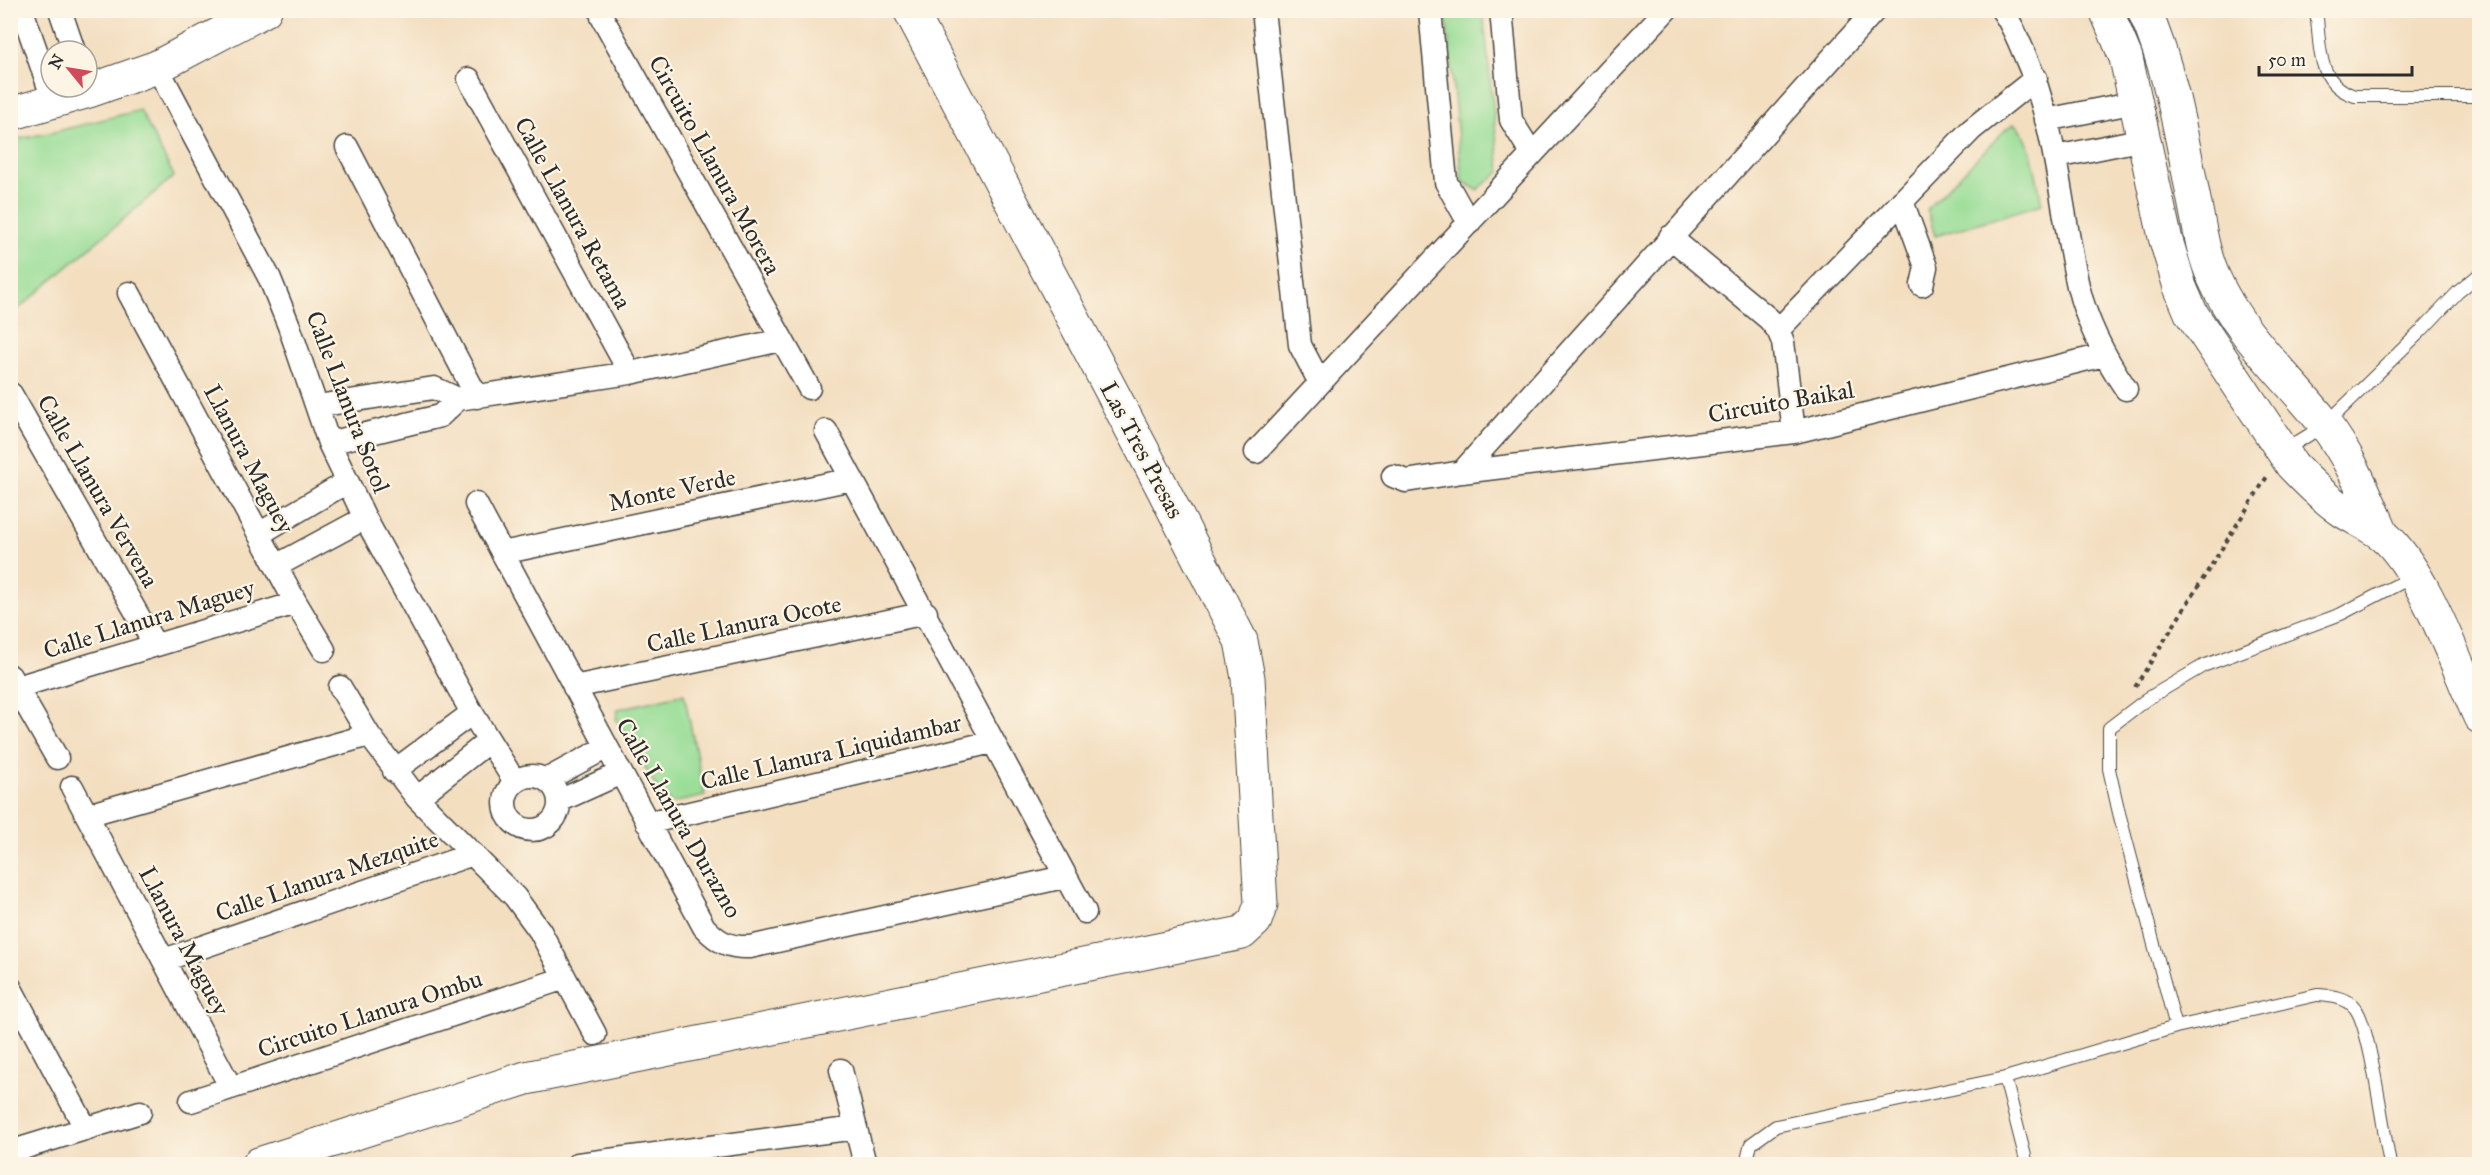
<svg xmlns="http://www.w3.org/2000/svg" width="2490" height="1175" font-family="'IM FELL Great Primer',serif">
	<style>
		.green { fill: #98dd96; stroke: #628460; stroke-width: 1.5 }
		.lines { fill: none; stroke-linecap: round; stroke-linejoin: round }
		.lane-casing { stroke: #494641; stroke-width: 14 }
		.street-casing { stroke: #494641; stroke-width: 25 }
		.secondary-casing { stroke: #494641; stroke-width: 35 }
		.path { stroke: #494641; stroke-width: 4; stroke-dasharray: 4.5 4.5; stroke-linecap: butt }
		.lane { stroke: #fff; stroke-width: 12 }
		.street { stroke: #fff; stroke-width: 22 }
		.secondary { stroke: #fff; stroke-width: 33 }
		.labels { text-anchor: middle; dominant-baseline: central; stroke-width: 4.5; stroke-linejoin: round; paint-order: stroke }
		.street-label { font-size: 24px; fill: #2b2b2b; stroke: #fcf5e5 }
	</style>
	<rect width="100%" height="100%" fill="#fcf5e5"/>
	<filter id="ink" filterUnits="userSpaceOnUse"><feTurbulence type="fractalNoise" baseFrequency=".0167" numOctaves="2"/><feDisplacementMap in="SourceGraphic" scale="12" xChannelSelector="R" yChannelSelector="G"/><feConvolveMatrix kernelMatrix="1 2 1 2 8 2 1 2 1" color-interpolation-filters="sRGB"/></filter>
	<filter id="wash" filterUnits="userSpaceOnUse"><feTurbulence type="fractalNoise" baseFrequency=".008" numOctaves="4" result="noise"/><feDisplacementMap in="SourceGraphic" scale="24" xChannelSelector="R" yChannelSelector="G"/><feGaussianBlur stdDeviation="1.35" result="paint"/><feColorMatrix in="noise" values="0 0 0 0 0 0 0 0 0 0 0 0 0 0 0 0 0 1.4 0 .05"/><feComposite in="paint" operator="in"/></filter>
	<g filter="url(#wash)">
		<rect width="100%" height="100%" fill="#f3dec0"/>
		<path class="green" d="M1446 11H1483L1500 172 1477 190 1462 181Z
			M140 110 174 176 11 315V140L54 132Z
			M2014 124C2032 135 2037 183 2042 204L1935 236 1927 209 2006 129Z
			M684 694 705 796 673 803 662 796 616 719 618 709Z"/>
	</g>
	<g filter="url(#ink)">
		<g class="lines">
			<g class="lane-casing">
				<path id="lane" d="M2316 10C2321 45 2315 83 2355 96H2480
					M2283 451 2325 425 2420 332 2458 292 2480 274
					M2005 1078 2027 1164
					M1746 1164 1751 1144 1776 1126 2005 1078 2176 1027
					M2390 1164C2384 1136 2370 1025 2355 1008 2347 997 2330 996 2317 995L2176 1027 2119 813 2109 769V728L2147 699 2203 666 2341 614 2414 576"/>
			</g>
			<g class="street-casing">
				<path id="street" d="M22 10 54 102
					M60 10 74 51
					M1263 10 1300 345 1320 383
					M1430 10 1446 182 1469 223
					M1501 10 1511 120 1532 154
					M2002 10C2011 22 2017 37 2023 51 2057 125 2060 207 2078 286 2087 323 2105 358 2126 389
					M602 17 809 388
					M157 67 270 279 289 326 329 443 365 518 472 713 515 782
					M469 79 630 373
					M2046 120 2136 102
					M347 147 477 397
					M2056 157 2144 139
					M1902 201 1926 267 1922 285
					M1670 237 1769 319 1778 330 1783 342 1794 432
					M129 293 296 603 324 650
					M1778 330 1971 130 2036 78
					M11 394 155 645
					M317 406 434 388 458 399
					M826 431 1085 912
					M329 443 440 416 458 399 630 373 781 340
					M1256 452 1666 10
					M1462 472 1875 10
					M1393 476 1406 481 1462 472 1794 432 2104 355
					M476 504 704 927C718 942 729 948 750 947L1064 877
					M259 534 347 482
					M502 553 852 479
					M276 566 365 518
					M10 676 57 758
					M17 687 296 603
					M340 687 369 735 417 798 515 897 540 931 595 1034
					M574 687 926 613
					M394 771 472 713
					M505 803a27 27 0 1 1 54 0a27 27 0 1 1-54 0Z
					M546 780 607 747
					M72 787 231 1088
					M417 798 489 741
					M559 801 621 773
					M87 815 369 735
					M647 823 992 742
					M164 960 473 854
					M10 987 86 1129
					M841 1070 865 1164
					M191 1101 565 978
					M10 1152 140 1112
					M578 1164 856 1128"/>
			</g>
			<g class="secondary-casing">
				<path id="secondary" d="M2106 10 2126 58 2165 237 2180 287 2191 313 2292 465C2308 482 2324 498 2343 511 2356 519 2371 526 2383 535 2424 570 2457 667 2480 717
					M2144 10C2170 68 2181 133 2193 195 2199 223 2202 252 2214 278 2239 335 2286 375 2324 423 2350 456 2366 496 2383 535
					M10 114 89 91 157 67 265 10
					M259 1164 526 1078 1242 933 1255 921 1261 904 1248 678 1241 641 1160 483 910 10"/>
			</g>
			<path class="path" d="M2135 687 2268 475"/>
			<use href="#lane" class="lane"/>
			<use href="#street" class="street"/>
			<use href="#secondary" class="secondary"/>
		</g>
	</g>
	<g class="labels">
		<g class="street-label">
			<text transform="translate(715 165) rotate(61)">Circuito Llanura Morera</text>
			<text transform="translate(573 213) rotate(61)">Calle Llanura Retama</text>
			<text transform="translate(348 402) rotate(69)">Calle Llanura Sotol</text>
			<text transform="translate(1781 402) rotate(-10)">Circuito Baikal</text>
			<text transform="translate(1142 450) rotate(62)">Las Tres Presas</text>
			<text transform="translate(249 459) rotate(62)">Llanura Maguey</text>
			<text transform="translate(672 490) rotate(-12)">Monte Verde</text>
			<text transform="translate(98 491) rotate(60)">Calle Llanura Vervena</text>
			<text transform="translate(149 619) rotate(-17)">Calle Llanura Maguey</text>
			<text transform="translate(744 624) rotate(-12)">Calle Llanura Ocote</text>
			<text transform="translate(831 752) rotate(-13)">Calle Llanura Liquidambar</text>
			<text transform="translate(679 818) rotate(60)">Calle Llanura Durazno</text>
			<text transform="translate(327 876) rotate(-19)">Calle Llanura Mezquite</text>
			<text transform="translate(184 941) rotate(62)">Llanura Maguey</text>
			<text transform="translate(370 1014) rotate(-18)">Circuito Llanura Ombu</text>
		</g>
	</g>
	<rect width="2490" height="1175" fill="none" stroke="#fcf5e5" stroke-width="36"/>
	<g transform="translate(69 69) rotate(300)"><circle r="28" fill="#fcf5e5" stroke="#a8a49b" stroke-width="1.5"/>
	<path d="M0-4.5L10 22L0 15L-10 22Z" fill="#d1495b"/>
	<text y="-9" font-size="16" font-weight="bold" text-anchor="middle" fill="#2b2b2b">N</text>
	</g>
	<path d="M2259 66v9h153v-9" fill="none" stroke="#2b2b2b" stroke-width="3"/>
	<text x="2268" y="66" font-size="18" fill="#2b2b2b" stroke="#fcf5e5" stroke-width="4.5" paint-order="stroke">50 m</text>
</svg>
